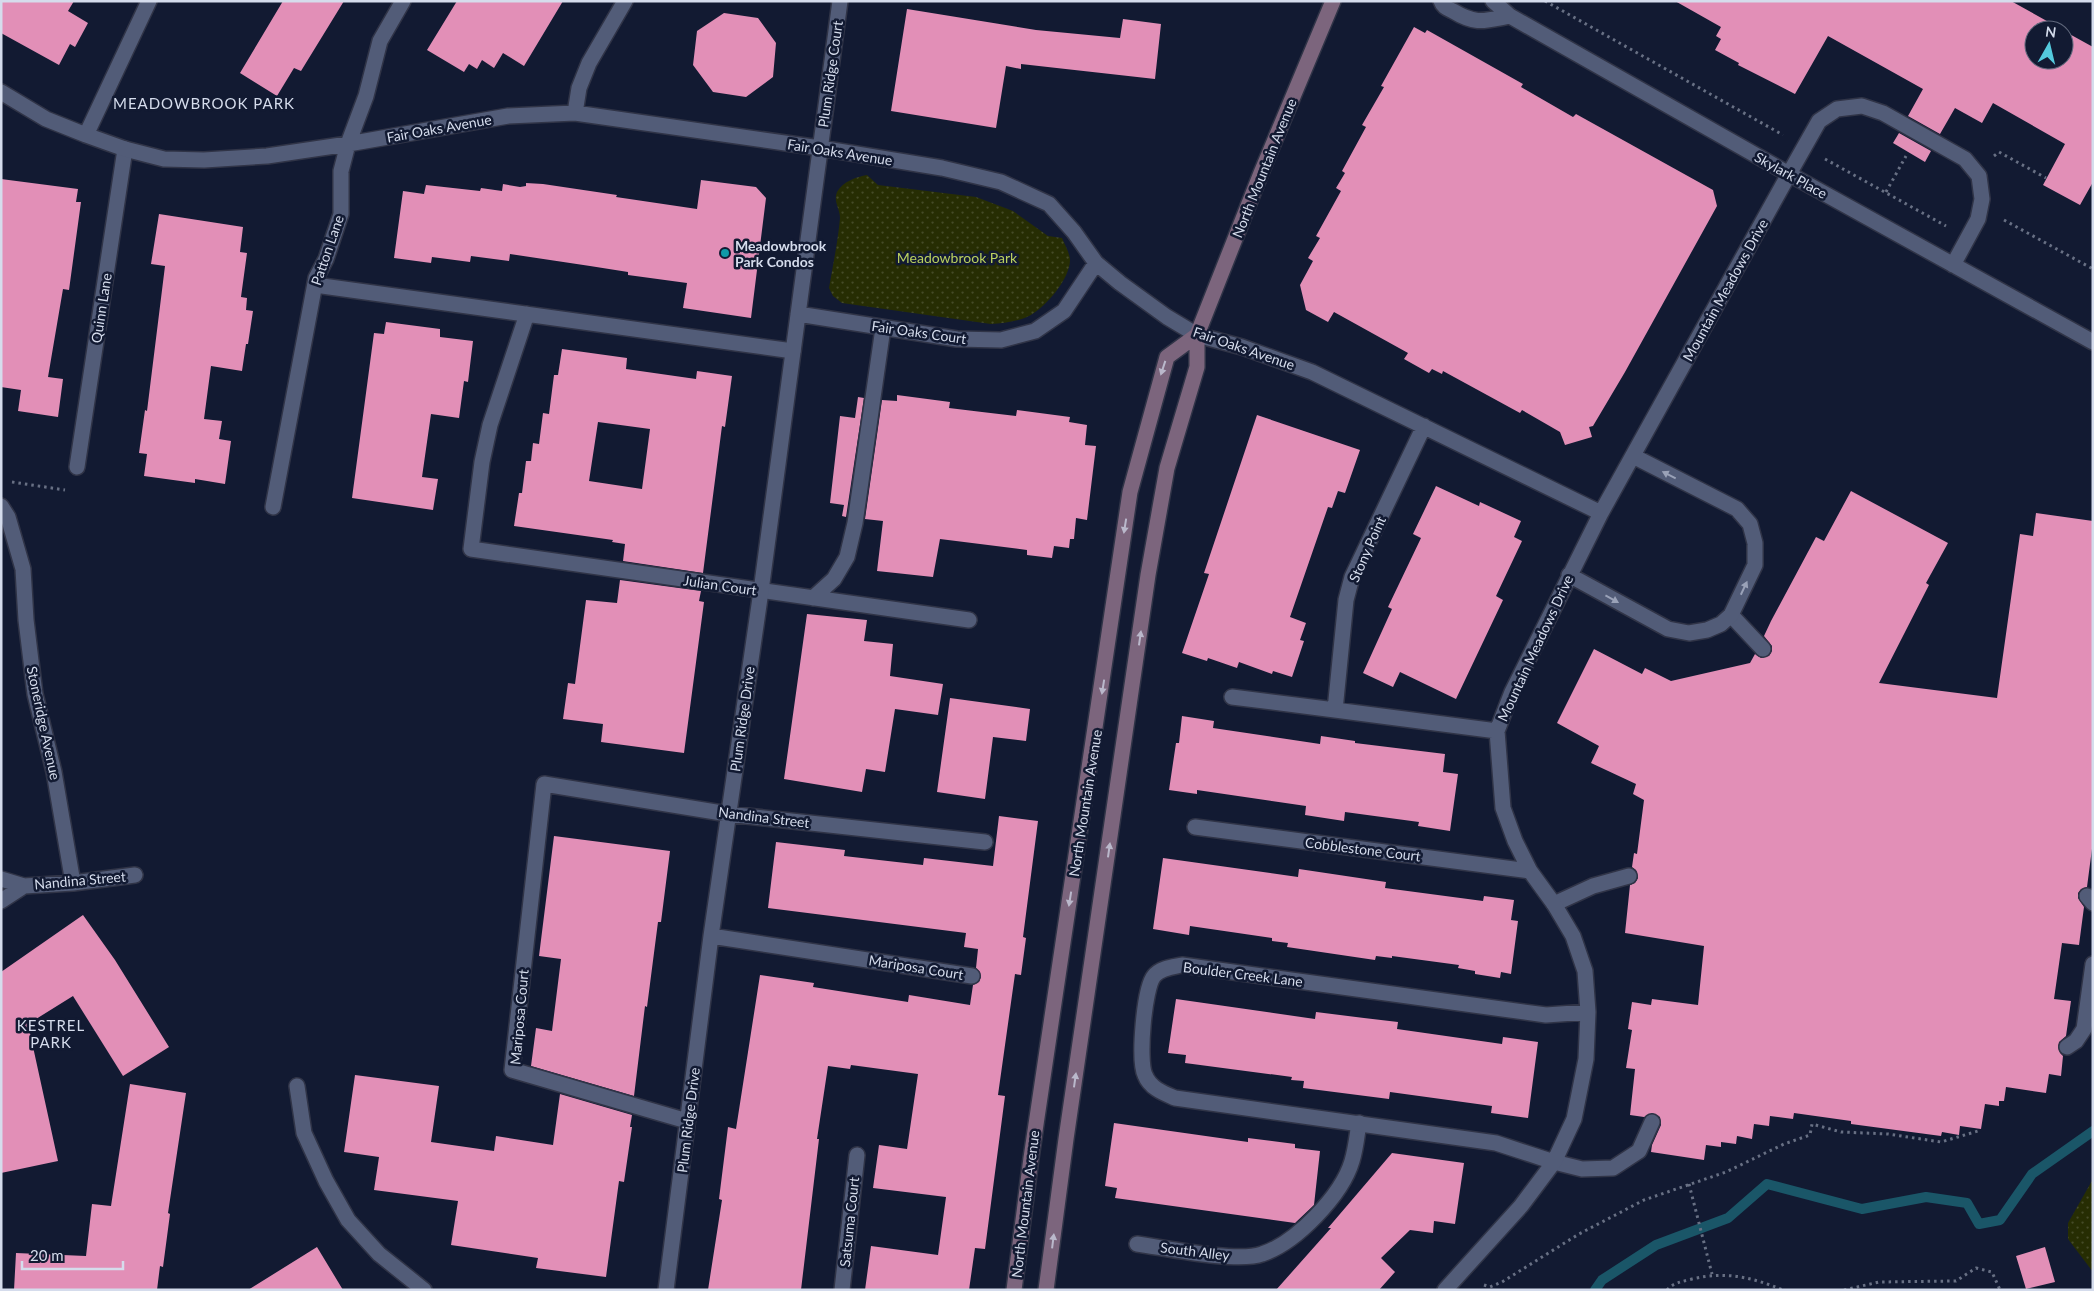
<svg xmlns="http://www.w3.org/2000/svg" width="2094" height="1291" font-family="Lato,sans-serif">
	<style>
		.park { fill: url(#park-dots) }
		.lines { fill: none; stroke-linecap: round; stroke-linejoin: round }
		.stream { stroke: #1a5668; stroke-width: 10 }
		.building { fill: #e28fb7; fill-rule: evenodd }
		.lane-casing { stroke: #303447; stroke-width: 18 }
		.street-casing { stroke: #303447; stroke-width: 18 }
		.secondary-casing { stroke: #303447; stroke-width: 18 }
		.path { stroke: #687084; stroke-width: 3; stroke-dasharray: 2.5 4; stroke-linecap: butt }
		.lane { stroke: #525c78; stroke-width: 15 }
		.street { stroke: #525c78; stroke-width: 15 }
		.secondary { stroke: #7c657d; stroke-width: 15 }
		.oneway { fill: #bab8cb }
		.oneway2 { fill: #9aa2b8 }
		.culture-dot { fill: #0f9aa8; stroke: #121a32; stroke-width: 2 }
		.labels { text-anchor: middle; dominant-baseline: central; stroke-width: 5; stroke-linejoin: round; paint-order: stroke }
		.street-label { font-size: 14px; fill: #d5dcec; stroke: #121a32 }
		.poi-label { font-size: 14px; font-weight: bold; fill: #d5dcec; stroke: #121a32; text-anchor: start }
		.park-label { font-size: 14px; fill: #bad05f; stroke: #121a32 }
		.neighbourhood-label { font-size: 15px; letter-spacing: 1px; fill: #d5dcec; stroke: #121a32 }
	</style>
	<defs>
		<pattern id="park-dots" width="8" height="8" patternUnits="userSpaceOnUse" patternTransform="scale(1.25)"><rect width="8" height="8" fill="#262d03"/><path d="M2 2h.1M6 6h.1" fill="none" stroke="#454b28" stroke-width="1.8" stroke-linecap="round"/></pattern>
	</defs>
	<rect width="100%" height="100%" fill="#121a32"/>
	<path class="park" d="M867 175 878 185 976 197 1013 211 1048 236 1062 238C1065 245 1070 254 1070 260 1070 279 1045 308 1029 316 1016 322 1004 323 991 324L842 303 833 296 829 288C833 265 838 241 840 218 840 209 833 201 837 192 843 181 857 177 867 175Z
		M2093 1179V1272L2068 1239V1223Z"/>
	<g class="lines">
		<path class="stream" d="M1595 1290 1602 1280 1656 1245 1728 1218 1767 1184 1862 1209 1926 1197 1967 1203 1979 1224 2000 1220 2032 1174 2093 1131"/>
	</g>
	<path class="building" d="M1 1H74L68 11 88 23 75 47 70 44 59 65 1 33Z
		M283 1H344L301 71 294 68 277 96 240 73Z
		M457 1H563L524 66 503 53 494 68 482 60 477 69 469 64 464 72 427 50Z
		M1675 1H2011L2063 30H2034V60H2064V31L2093 47V182L2080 205 2043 185 2065 144 1993 103 1982 123 1955 108 1940 134 1908 116 1923 89 1828 36 1795 94 1738 65 1739 63 1715 50 1721 39 1716 36 1721 27Z
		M907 9 1036 30 1120 38 1123 19 1161 24 1155 79 1021 64V69L1006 66 996 128 891 111Z
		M724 13 758 18 776 43 773 77 746 97 713 92 693 65 697 31Z
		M1414 27 1425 33 1427 30 1523 84 1521 87 1573 117 1576 114 1713 190 1717 206 1625 372 1593 426 1589 427 1592 437 1565 445 1560 432 1522 410 1520 413 1443 371 1442 374 1432 369 1429 373 1404 359 1408 353 1334 312 1328 322 1306 310 1300 285 1313 261 1308 258 1320 238 1316 236 1341 191 1336 188 1345 173 1342 171 1366 127 1362 125 1384 87 1381 86Z
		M1899 133 1931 151 1925 162 1893 143Z
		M1 179 78 189 76 202H81L69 290 63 289 48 377 63 379 58 417 18 411 21 390 1 387Z
		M701 180 756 187 766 198 751 318 683 308 687 283 628 275V272L590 266 510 254 509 261 471 256 470 262 432 257 431 263 394 258 403 191 424 194 426 185 480 191 481 188 502 191 503 184 520 187 526 186V183L543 184 617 195 616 197 697 209Z
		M159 214 243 227 240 252 247 253 241 297 247 298 246 310 253 311 248 344H246L242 371 211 366 204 419 222 421 219 439 231 441 225 484 195 479V483L144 476 147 454 139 453 145 410 147 411 165 266 151 264Z
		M386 322 440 329V337L473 341 468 382 464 381 459 418 431 414 422 477 438 479 433 510 352 498 374 333 384 334Z
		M562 349 627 358 626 369 696 379 697 371 732 376 725 427 722 426 703 573 623 561 625 544 612 542 613 540 514 526 519 493H522L526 461H531L533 443 539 444 543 413 549 414 554 375H558ZM598 422 650 429 642 489 589 481Z
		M897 395 950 402 949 408 982 412 1016 416 1017 410 1070 417 1069 422 1087 425 1085 445 1096 446 1087 520 1076 518 1074 539H1070L1069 548 1054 546 1052 558 1027 555V550L940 539 933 577 877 571 883 521 865 519 882 400 897 401Z
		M858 397 864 398 846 517 842 516 844 505 830 503 840 416 855 418Z
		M1257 415 1360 450 1345 493 1338 491 1332 508 1328 507 1290 617 1306 623 1300 640 1304 641 1292 677 1273 671 1272 674 1239 662 1237 668 1208 658 1207 661 1182 653 1209 574 1204 573Z
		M1436 486 1479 506 1480 502 1521 521 1514 537 1522 541 1496 596 1503 600 1456 699 1400 672 1393 687 1363 673 1392 609 1388 607 1421 538 1413 534Z
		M1851 491 1948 543 1926 583 1929 585 1879 683 1997 698 2020 534 2033 536 2036 513 2093 521V841L2087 887 2081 889 2078 893V898L2084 907 2079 945 2062 943 2054 999 2071 1001 2066 1036 2059 1042 2058 1047 2060 1053 2063 1056 2061 1076 2049 1074 2046 1093 2006 1087 2004 1101H1999V1106L1985 1104 1981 1129 1960 1126 1959 1135 1942 1132 1941 1136 1851 1124V1121L1794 1113 1793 1119 1770 1116 1769 1126 1754 1124 1752 1139 1737 1136 1736 1144 1721 1142V1147L1706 1145 1704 1160 1651 1152 1652 1145 1661 1125 1660 1117 1652 1113 1644 1117 1630 1115 1635 1069 1626 1068 1632 1030 1628 1029 1632 1002 1651 1005 1652 999 1698 1005 1704 946 1625 933 1630 885 1635 883 1638 878 1636 870 1632 867 1634 853 1637 854 1644 800 1633 794 1636 784 1591 763 1599 746 1557 723 1594 649 1642 674 1645 668 1671 681 1750 663 1755 654 1761 658 1769 656 1772 651V646L1764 636 1771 621 1816 537 1824 541Z
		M620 580 701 591 699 601 704 602 684 753 601 742 603 724 563 719 568 683 575 684 586 600 617 603Z
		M807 614 867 620 864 641 893 644 890 676 943 684 938 715 895 709 885 772 866 769 862 792 784 779Z
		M950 698 1030 709 1026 741 993 737 985 799 937 792Z
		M1182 716 1214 721 1213 728 1320 744 1321 736 1355 741V743L1445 754 1443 772 1458 774 1450 831 1418 826 1419 822 1345 812 1344 821 1305 815 1306 806 1197 790V794L1169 790 1176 743H1179Z
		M999 816 1038 821 1023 937 1026 938 1021 975 1015 974 998 1095 1005 1096 985 1249 975 1248 969 1290H865L871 1246 938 1255 946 1197 873 1188 879 1145 907 1149 918 1074 851 1065 850 1069 828 1066 817 1139H819L801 1290H708L722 1200 719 1199 728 1127 736 1129 760 975 814 983 813 987 908 1002 909 995 970 1005 973 985 979 982 981 977 980 972 976 968 978 949 964 947 966 933 768 908 776 842 845 850 844 856 923 865 924 858 993 866Z
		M554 836 670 851 661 922H658L647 1007 645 1006 634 1096 531 1066 536 1028 552 1031 561 959 539 956Z
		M1163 858 1298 877 1299 869 1386 882 1385 888 1483 901 1484 896 1514 900 1511 920 1518 921 1511 974 1501 972 1500 978 1475 974V971L1458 968 1459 965 1392 956V958L1376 956 1375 960 1287 947 1288 943 1272 941V938L1190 926 1189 935 1153 929Z
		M83 915 115 960 169 1047 123 1076 73 996 28 1024 58 1161 1 1173V972Z
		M1176 999 1315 1019 1316 1012 1364 1018 1398 1022 1397 1029 1502 1044 1503 1037 1538 1042 1528 1118 1491 1113 1492 1106 1390 1092 1389 1099 1303 1088 1304 1081 1291 1080 1292 1077 1185 1063 1186 1055 1168 1053Z
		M355 1075 439 1086 431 1142 494 1151 496 1136 553 1145 560 1094 632 1115 630 1127H632L624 1182 619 1181 606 1277 536 1268 538 1258 451 1245 458 1201 374 1190 379 1157 344 1152Z
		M130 1084 186 1093 168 1213 170 1214 163 1267 160 1266 157 1290H14L16 1253 86 1256 92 1204 111 1206Z
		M1114 1123 1248 1142V1138L1295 1144V1148L1320 1151 1314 1205 1295 1223 1115 1198 1117 1188 1105 1186Z
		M1392 1153 1464 1163 1455 1224 1434 1221 1433 1233 1410 1230 1381 1258 1395 1272 1379 1290H1276L1331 1228H1328Z
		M317 1247 343 1290H248Z
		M2045 1247 2055 1282 2026 1289 2016 1256Z"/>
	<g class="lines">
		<g class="lane-casing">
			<path id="lane" d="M1441 1C1443 7 1447 8 1453 11 1476 25 1484 21 1510 16
				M1493 1 1510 16 1789 174 2093 342
				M1789 174 1819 121 1837 109 1862 106 1883 113 1965 159 1979 176 1982 199 1978 219 1953 265
				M315 285 793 351
				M527 314 490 425 482 462 471 549 969 620
				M77 467 125 149
				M813 598 834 579 847 557 855 523 883 328
				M1731 615 1763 649
				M2087 896 2093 903
				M1554 904 1593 886 1629 876
				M2067 1047 2076 1041 2084 1029 2093 964
				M1554 1162 1582 1169 1613 1168 1639 1151 1652 1122
				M1137 1244C1166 1248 1237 1263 1262 1254 1296 1243 1342 1195 1352 1161 1356 1148 1357 1135 1359 1123"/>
		</g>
		<g class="street-casing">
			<path id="street" d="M1 92 46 119 86 135 125 149 164 159 204 160 267 156 348 144 508 116 575 113 820 148 942 168 1001 182 1049 204 1074 232 1096 263 1120 283 1167 317 1197 335 1242 347 1312 372 1601 513
				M575 113 579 88 589 63 625 1
				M86 135 149 1
				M798 314 957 339 1001 340 1035 331 1064 311 1096 263
				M1424 426 1352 577 1346 600 1335 710 1497 731
				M1 506 8 517 23 569 26 620 35 694 54 772 73 883
				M273 507 316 278 326 259 341 214V171L348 144 366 96 380 41 403 1
				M1569 575 1668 629 1689 633 1707 630 1721 624 1731 615 1755 565V543L1750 524 1737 509 1633 456
				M1232 697 1335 710
				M1195 827 1530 871
				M1 879 24 886 73 883 135 875
				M1 901 24 886
				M711 936 972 976
				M297 1086 304 1133 326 1181 348 1220 379 1254 424 1290
				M687 1121 512 1070 544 784 728 814 985 842
				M1554 1162 1496 1143 1175 1098C1163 1093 1150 1088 1145 1075 1138 1061 1144 988 1154 976 1160 968 1172 967 1182 965L1546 1015 1588 1012
				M666 1290 711 936 761 591 840 1
				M842 1290 857 1155
				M1445 1290 1521 1206 1554 1162 1574 1119 1586 1059 1588 1012 1585 971 1573 936 1554 904 1530 871 1515 841 1503 808 1497 731 1512 692 1601 513 1789 174"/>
		</g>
		<g class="secondary-casing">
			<path id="secondary" d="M1014 1290 1031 1158 1130 492 1167 357 1197 335
				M1046 1290 1066 1139 1148 575 1167 468 1197 367V335L1261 173 1333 1"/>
		</g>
		<path class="path" d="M1545 1 1783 135
			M1994 156 1999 152 2046 178
			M1825 159 1946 226
			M1886 192 1906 156
			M2004 220 2093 269
			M12 482 65 490
			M1689 1184 1712 1274
			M1484 1285 1490 1287 1502 1282 1579 1234 1644 1200 1726 1172 1784 1144 1810 1135 1812 1124 1841 1132 1888 1134 1941 1142 1978 1131
			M1667 1290C1674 1282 1682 1282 1692 1279 1726 1271 1751 1277 1783 1290
			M1844 1290 1879 1282 1956 1281 1976 1268 1992 1272 2000 1290"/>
		<use href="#lane" class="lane"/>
		<use href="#street" class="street"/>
		<use href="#secondary" class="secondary"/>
	</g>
	<defs><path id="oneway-solid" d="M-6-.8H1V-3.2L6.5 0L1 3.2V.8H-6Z" transform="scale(1.25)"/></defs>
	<g class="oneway">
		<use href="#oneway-solid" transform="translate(1163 368) rotate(108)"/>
		<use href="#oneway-solid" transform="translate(1125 526) rotate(99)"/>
		<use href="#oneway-solid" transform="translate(1140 638) rotate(-82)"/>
		<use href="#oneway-solid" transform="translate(1103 687) rotate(99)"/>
		<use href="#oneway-solid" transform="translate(1109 850) rotate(-82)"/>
		<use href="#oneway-solid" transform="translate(1070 899) rotate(99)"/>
		<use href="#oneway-solid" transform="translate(1075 1080) rotate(-82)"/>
		<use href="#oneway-solid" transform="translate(1053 1241) rotate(-83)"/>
	</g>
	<g class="oneway2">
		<use href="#oneway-solid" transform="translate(1669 475) rotate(-153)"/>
		<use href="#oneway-solid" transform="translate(1744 588) rotate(-65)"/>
		<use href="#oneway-solid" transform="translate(1612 599) rotate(29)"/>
	</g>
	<circle class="culture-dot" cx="725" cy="253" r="5"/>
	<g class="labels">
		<g class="street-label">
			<text transform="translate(830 74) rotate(-82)">Plum Ridge Court</text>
			<text transform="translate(439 128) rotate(-10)">Fair Oaks Avenue</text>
			<text transform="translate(840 152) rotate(9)">Fair Oaks Avenue</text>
			<text transform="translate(1264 168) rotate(-68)">North Mountain Avenue</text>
			<text transform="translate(1791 175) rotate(29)">Skylark Place</text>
			<text transform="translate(327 250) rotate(-71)">Patton Lane</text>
			<text transform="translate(1725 290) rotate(-61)">Mountain Meadows Drive</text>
			<text transform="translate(101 308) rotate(-81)">Quinn Lane</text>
			<text transform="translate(919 332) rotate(8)">Fair Oaks Court</text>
			<text transform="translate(1244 348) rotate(19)">Fair Oaks Avenue</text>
			<text transform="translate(1367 549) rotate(-66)">Stony Point</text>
			<text transform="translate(720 585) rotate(8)">Julian Court</text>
			<text transform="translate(1535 648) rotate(-65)">Mountain Meadows Drive</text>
			<text transform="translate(742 719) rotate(-82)">Plum Ridge Drive</text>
			<text transform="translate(44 723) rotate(78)">Stoneridge Avenue</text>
			<text transform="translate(1085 803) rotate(-81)">North Mountain Avenue</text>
			<text transform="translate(764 817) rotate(7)">Nandina Street</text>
			<text transform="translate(1363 849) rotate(7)">Cobblestone Court</text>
			<text transform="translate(80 880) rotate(-5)">Nandina Street</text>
			<text transform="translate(916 967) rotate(9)">Mariposa Court</text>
			<text transform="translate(1243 974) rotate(7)">Boulder Creek Lane</text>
			<text transform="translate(519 1017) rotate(-85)">Mariposa Court</text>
			<text transform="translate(688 1120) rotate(-83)">Plum Ridge Drive</text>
			<text transform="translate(1025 1204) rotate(-83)">North Mountain Avenue</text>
			<text transform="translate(849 1222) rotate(-84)">Satsuma Court</text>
			<text transform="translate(1195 1251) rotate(7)">South Alley</text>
		</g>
		<g class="poi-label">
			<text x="735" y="245">Meadowbrook<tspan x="735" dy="16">Park Condos</tspan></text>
		</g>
		<g class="park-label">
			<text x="957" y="257">Meadowbrook Park</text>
		</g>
		<g class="neighbourhood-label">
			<text x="204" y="103">MEADOWBROOK PARK</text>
			<text x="51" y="1025">KESTREL<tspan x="51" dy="17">PARK</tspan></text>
		</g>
	</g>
	<rect width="2094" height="1291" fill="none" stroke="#d5dcec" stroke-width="5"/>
	<g transform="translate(2049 45) rotate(8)"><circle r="24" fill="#121a32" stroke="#60687c"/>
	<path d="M0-4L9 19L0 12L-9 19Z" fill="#54cadd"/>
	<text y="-8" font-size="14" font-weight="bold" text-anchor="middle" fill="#d5dcec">N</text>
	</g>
	<path d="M22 1261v8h101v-8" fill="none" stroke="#d5dcec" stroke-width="2.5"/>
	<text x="30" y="1261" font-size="15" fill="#d5dcec" stroke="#121a32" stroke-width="4" paint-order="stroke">20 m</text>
</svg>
